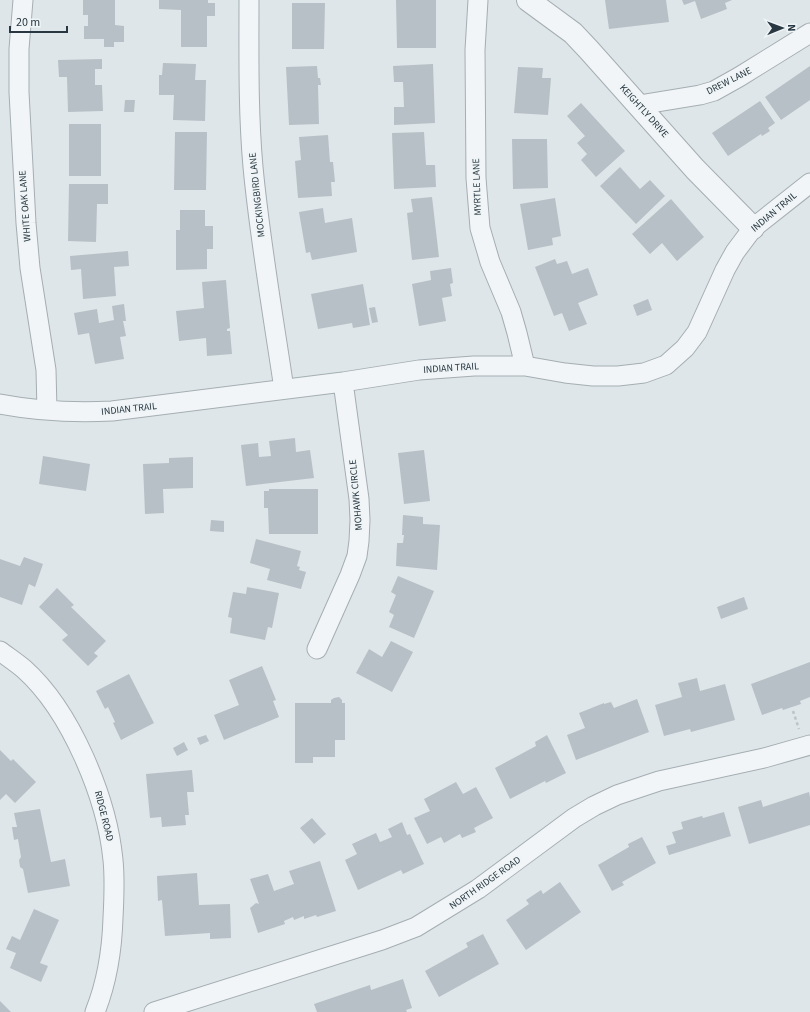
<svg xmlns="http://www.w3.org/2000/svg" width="810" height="1012" font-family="'Source Sans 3',sans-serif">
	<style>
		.building { fill: #b7c0c6 }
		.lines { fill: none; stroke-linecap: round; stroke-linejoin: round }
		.minor-casing { stroke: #a4aeb3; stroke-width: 21 }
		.tertiary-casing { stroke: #a4aeb3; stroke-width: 24 }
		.path { stroke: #bdc4c8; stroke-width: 2.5; stroke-dasharray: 3 3; stroke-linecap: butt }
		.minor { stroke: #f2f5f7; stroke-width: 19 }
		.tertiary { stroke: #f2f5f7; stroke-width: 22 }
		.labels { text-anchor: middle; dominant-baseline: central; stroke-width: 3.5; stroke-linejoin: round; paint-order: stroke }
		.street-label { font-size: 10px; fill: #283741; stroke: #eff4f6 }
	</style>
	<rect width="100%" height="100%" fill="#dfe6e9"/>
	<path class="building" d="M83 0H115V25L124 26V42H114V47H104V39H84V26H88V15H83Z
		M159 0H208V3H215V16H207V47H181V10L159 9Z
		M396 0H436V48H397Z
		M605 0H666L669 22 609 29Z
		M682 0H732L725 3 727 9 701 19 695 1 684 5Z
		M292 3H325L324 49H292Z
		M102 59V69H95V85H102L103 111 68 112 67 77H59L58 60Z
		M163 63 196 64 195 80H206L205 121 173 120 174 95H159V75H162Z
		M433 64 435 123 394 125V107H404L403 82H394L393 66Z
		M317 66 318 78H320L321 85H318L319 124 289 125 286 67Z
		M810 66V100L781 120 765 97Z
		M518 67 543 68 542 78H551L548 115 514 113Z
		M125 100H135L134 112H124Z
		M760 101 775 123 768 128 770 131 762 136 761 134 728 156 712 133Z
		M581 103 625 151 596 177 581 160 587 154 577 143 585 136 567 116Z
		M69 124H101V176H69Z
		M175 132H207L206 190H174Z
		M424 132 426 165H435L436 187 394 189 392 133Z
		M328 135 330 162H333L335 182H331L332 196 298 198 295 161 301 160 299 137Z
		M512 139H547L548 188 513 189Z
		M620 167 640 189 650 180 665 196 636 224 600 186Z
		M69 184H108V204H97L96 242 68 241Z
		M432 197 439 257 412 260 407 213 413 212 411 199Z
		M555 198 561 236 552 238 553 245 528 250 520 204Z
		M671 199 704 237 677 261 662 243 650 254 632 234Z
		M323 208 325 223 352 218 357 252 312 260 310 252 306 253 299 212Z
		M180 210H205V226H213V249H207V269L176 270V230H180Z
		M128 251 129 266 114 267 116 296 83 299 81 269 71 270 70 256Z
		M555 259 557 264 567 261 572 274 588 268 598 295 578 303 587 324 569 331 562 313 554 316 535 267Z
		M451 268 453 283 450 284 452 296 442 298 446 321 419 326 412 284 431 280 430 271Z
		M226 280 230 328 227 329V331H230L232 354 207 356 206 338 179 341 176 311 204 308 202 282Z
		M363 284 370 325 353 328 352 323 318 329 311 294Z
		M648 299 652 310 637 316 633 305Z
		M124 304 126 321H123L126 336 120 337 124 359 95 364 89 333 78 335 74 313 97 309 99 323 114 320 112 306Z
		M375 307 378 322 372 323 369 308Z
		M295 438 296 452 310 450 314 478 246 486 241 445 258 443 259 457 271 456 269 441Z
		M424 450 430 501 404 504 398 453Z
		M43 456 90 464 86 491 39 484Z
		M193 457V488L163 489 164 513 145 514 143 464 169 463V458Z
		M269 489H318V534H269L268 508H264V491H269Z
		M403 515 423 517V524L440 525 437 570 396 566 397 543H403L404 535H402Z
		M211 520 224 521V532L210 531Z
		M256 539 301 551 297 566 300 567 299 570 306 572 301 589 267 580 270 569 250 563Z
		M24 557 43 564 35 587 29 584 22 605 0 597V559L20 566Z
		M398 576 434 591 414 638 389 627 394 615 389 612 396 595 391 592Z
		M247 587 279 593 272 628 268 627 265 640 230 633 232 618 228 617 233 592 246 594Z
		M57 588 74 605 71 607 106 641 94 653 98 656 88 666 62 640 68 635 39 607Z
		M744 597 748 609 721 619 717 607Z
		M391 641 413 652 392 692 356 673 369 649 382 657Z
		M810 662V697L800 701 801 704 783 710 782 708 762 715 751 684Z
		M262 666 276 700 273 701 279 717 224 740 214 715 239 705 229 680Z
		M129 674 154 723 121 740 113 723 115 722 108 707 105 709 96 691Z
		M697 678 700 691 725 684 735 720 691 732 690 729 664 736 655 705 682 697 678 683Z
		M339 697 342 700V703H345V740H335V757H313V763H295V703H331V700L334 698Z
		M637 699 649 732 576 760 567 735 585 728 579 713 604 703V704L611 702 614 708Z
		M206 735 209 741 200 745 197 738Z
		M547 735 566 773 546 783 545 781 510 799 495 768 536 746 535 742Z
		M184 742 188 750 177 756 173 748Z
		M0 750 11 761 13 759 36 782 15 803 6 794 0 800Z
		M192 770 194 792H187L189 815H185L186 825 162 827 161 817 150 818 146 774Z
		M456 782 463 794 476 787 493 818 474 828 476 832 462 838 460 834 444 843 441 837 427 844 414 818 430 811 424 799Z
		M809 792 810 797V825L749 844 738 807 761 800 763 807Z
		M40 809 51 862 65 859 70 886 28 893 23 869 20 867 19 860 21 857 18 839 14 840 12 827H17L14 813Z
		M724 812 731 836 669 855 666 846 676 843 672 832 683 829 681 822 702 816 703 818Z
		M312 818 326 834 314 844 300 828Z
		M402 822 407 835 410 834 424 864 403 874 401 870 358 890 345 860 357 854 352 844 376 833 380 842 392 837 388 829Z
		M642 837 656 863 622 882 624 885 612 891 598 865 629 847 628 844Z
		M320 861 336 911 317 917 316 915 304 919V916L294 920 293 917 284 921 285 924 258 933 250 908 256 903 259 904 250 879 268 874 274 891 294 884 289 871Z
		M197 873 199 905 230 904 231 938 210 939V933L165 936 162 900 158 901 157 876Z
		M560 882 581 912 526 950 506 920 529 904 526 900 541 890 543 894Z
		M34 909 59 920 40 963 48 966 41 982 10 968 16 953 6 949 12 936 20 940Z
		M483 934 499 964 439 997 425 971 468 947 466 943Z
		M403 979 412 1008 406 1010 407 1012H317L314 1004 370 985 371 990Z
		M0 1001 11 1012H0Z"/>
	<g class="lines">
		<g class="minor-casing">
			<path id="minor" d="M23 0 19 49V92L26 223 30 268 46 370 47 410
				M249 0C249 56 248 111 253 167 260 241 273 315 284 389
				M478 0 475 50 476 178 480 228 490 262 511 312 517 333 525 366
				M639 105 700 95 714 91 739 77 810 33
				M0 404C37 411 74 413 112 411L343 382 419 370 474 366H525L565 373 593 376H618L644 373 666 365 685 348 697 332 725 270 735 252 753 228 810 183
				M317 649 350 575 357 556 359 541 360 520 359 499 343 382
				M0 651C8 657 17 663 24 669 71 711 107 798 113 860 115 879 114 899 113 918 112 950 107 982 95 1012
				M154 1012 382 940 416 927 478 889 574 818 594 806 617 795 659 781 764 758 810 745"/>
		</g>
		<g class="tertiary-casing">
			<path id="tertiary" d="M528 0 573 33 589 50 695 169 753 228"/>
		</g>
		<path class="path" d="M793 711 799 729"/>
		<use href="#minor" class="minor"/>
		<use href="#tertiary" class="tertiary"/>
	</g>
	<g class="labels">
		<g class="street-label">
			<text transform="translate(729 81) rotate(-27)">DREW LANE</text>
			<text transform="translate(644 111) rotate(48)">KEIGHTLY DRIVE</text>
			<text transform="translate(477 187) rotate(-92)">MYRTLE LANE</text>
			<text transform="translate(257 195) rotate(-96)">MOCKINGBIRD LANE</text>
			<text transform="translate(25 206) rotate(-94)">WHITE OAK LANE</text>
			<text transform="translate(774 212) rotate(-40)">INDIAN TRAIL</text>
			<text transform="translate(451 368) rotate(-4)">INDIAN TRAIL</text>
			<text transform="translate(129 409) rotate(-6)">INDIAN TRAIL</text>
			<text transform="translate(356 495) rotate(-95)">MOHAWK CIRCLE</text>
			<text transform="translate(104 816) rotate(76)">RIDGE ROAD</text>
			<text transform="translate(485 883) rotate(-35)">NORTH RIDGE ROAD</text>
		</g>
	</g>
	<g transform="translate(782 28) rotate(89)" stroke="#eff4f6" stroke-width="3" paint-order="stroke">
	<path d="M0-3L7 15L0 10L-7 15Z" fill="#283741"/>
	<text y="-6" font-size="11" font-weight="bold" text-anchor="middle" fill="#283741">N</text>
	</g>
	<path d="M10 26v6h57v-6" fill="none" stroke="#283741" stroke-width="2"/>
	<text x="16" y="26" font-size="12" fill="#283741" stroke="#eff4f6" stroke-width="3" paint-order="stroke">20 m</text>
</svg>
